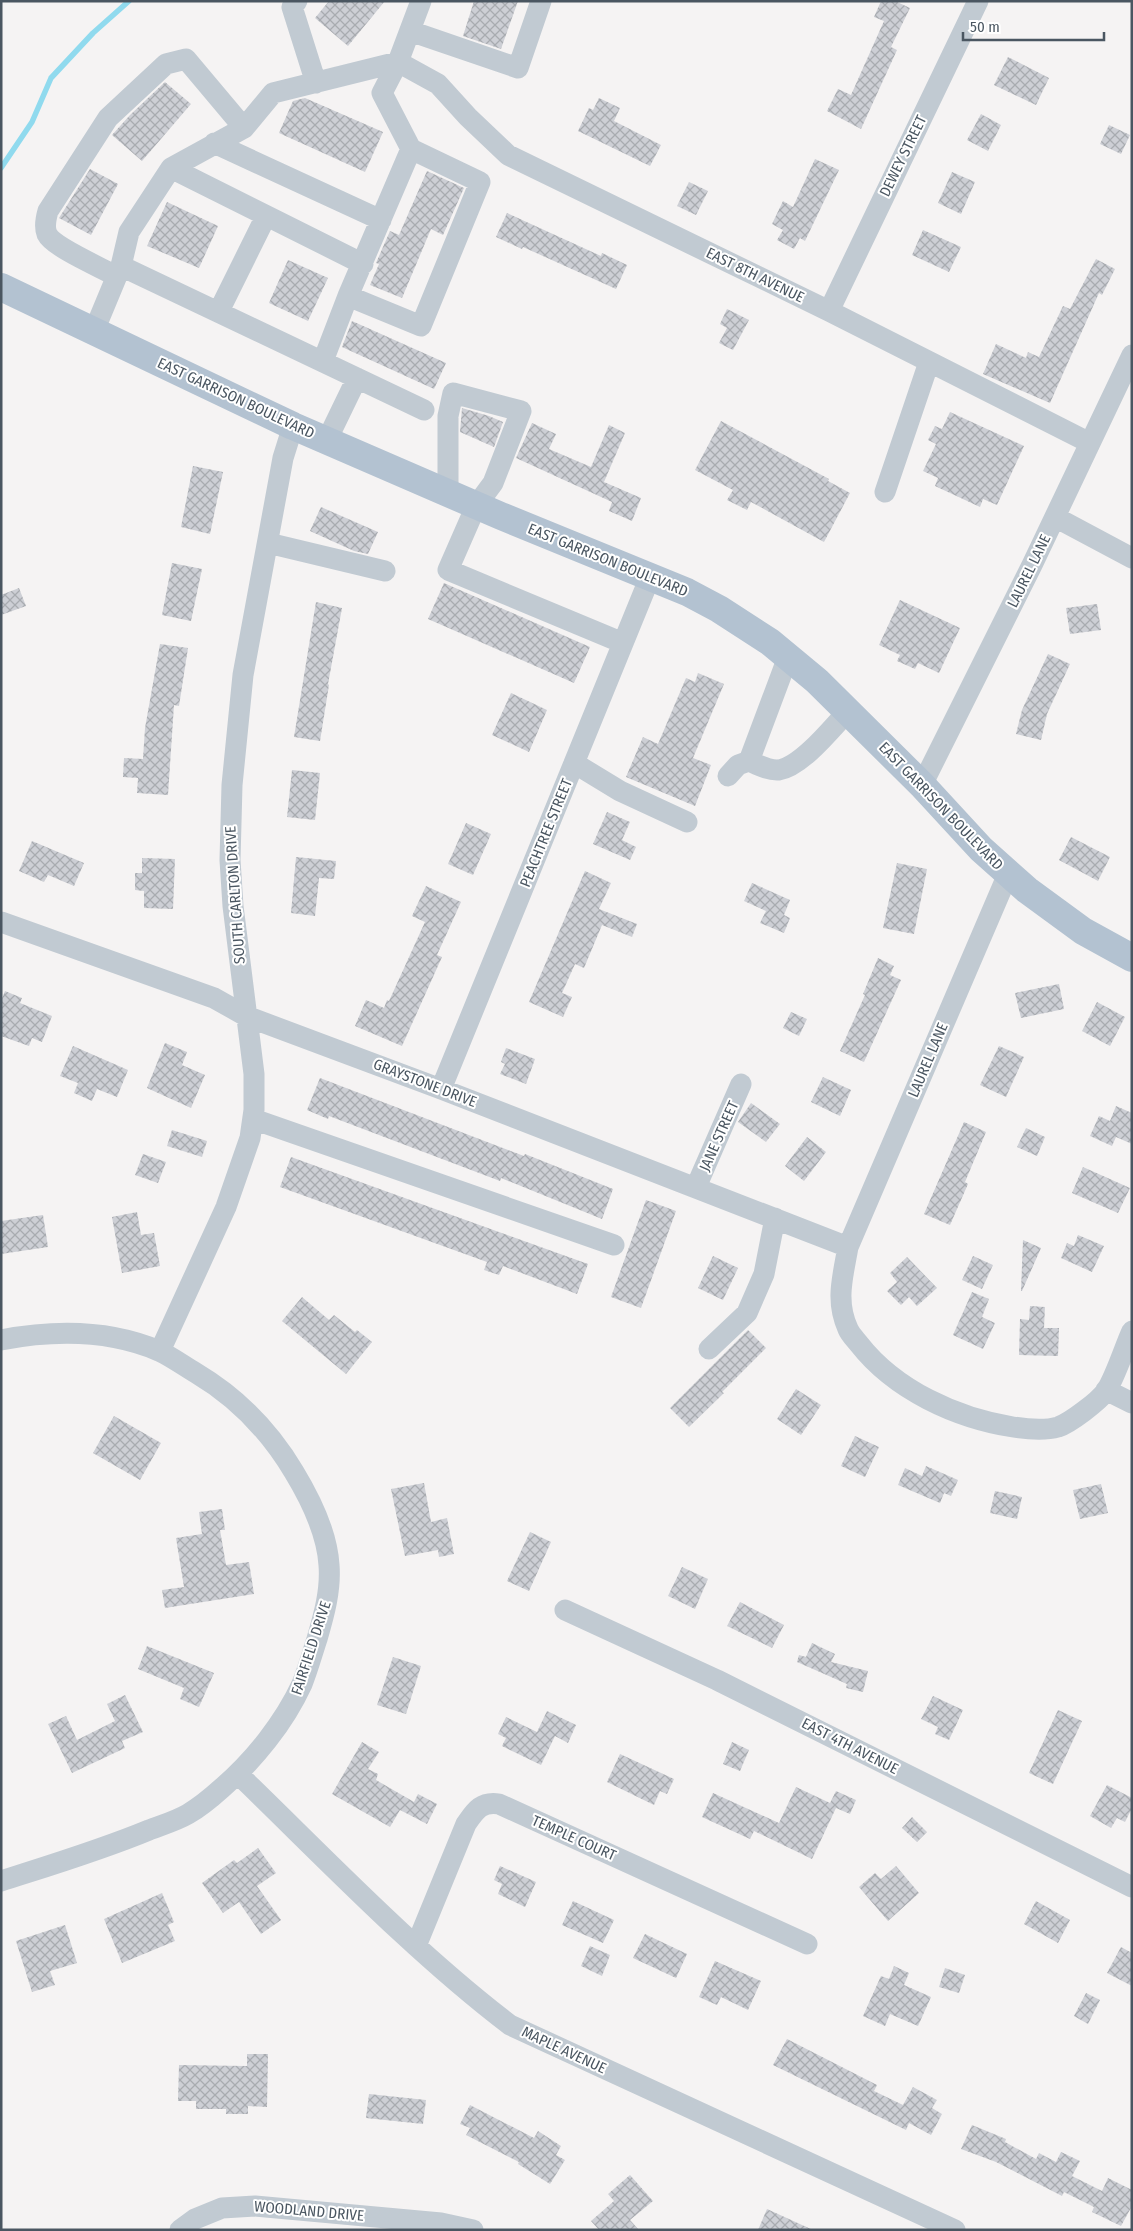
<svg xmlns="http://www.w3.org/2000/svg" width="1133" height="2231" font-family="'Fira Sans Condensed',sans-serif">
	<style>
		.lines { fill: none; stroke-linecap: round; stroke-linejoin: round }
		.stream { stroke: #90daee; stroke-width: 5.5 }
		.building { fill: url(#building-cross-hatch) }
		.minor { stroke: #c1cad2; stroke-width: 21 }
		.major { stroke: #b3c2d1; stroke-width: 28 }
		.labels { text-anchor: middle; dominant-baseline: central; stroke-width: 4; stroke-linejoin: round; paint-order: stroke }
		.street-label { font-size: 15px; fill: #4a5661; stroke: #fff }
	</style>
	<defs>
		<pattern id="building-cross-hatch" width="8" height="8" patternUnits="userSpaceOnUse" patternTransform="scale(1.25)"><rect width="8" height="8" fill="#cdcfd5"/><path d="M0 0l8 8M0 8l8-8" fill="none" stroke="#a8abb0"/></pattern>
	</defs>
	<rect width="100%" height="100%" fill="#f5f3f3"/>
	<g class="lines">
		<path class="stream" d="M1 168 32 122 51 78 93 33 129 1"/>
	</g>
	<path class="building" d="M329 1H385L348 46 315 18Z
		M474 1H518L501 49 463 36Z
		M881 1H895L910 8 891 47 897 50 861 129 827 111 838 89 851 95 884 21 874 17Z
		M1008 57 1049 78 1036 105 994 85Z
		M165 82 191 104 142 161 112 135 130 115Z
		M305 98 383 132 365 172 279 133 293 101Z
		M599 98 620 108 614 121 661 145 650 166 578 131 589 108 593 110Z
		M981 114 1001 125 988 151 967 140Z
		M1109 125 1130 135 1121 154 1100 144Z
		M815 159 839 170 805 241 800 238 794 249 777 240 783 230 772 224 783 201 793 207Z
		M90 169 118 184 91 235 59 218Z
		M427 171 464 188 443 235 431 229 402 298 370 285 379 264 376 263 390 231 399 235Z
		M952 172 975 182 961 214 938 203Z
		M689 182 708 191 696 215 677 206Z
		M167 202 218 226 199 268 147 246Z
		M507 213 601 256 602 253 627 265 616 289 523 247 522 249 496 237Z
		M923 230 961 247 949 272 912 255Z
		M1096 259 1115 269 1102 295 1099 293 1050 403 983 374 996 344 1026 358 1028 352 1039 357 1063 306 1070 309Z
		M288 260 328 278 308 321 269 303Z
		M727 309 749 320 733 350 719 343 727 328 720 324Z
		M352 321 446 363 434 389 342 347Z
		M462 408 489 416 503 422 494 447 460 432Z
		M950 412 1024 446 997 505 983 499 980 507 935 486 938 478 923 471 936 444 928 440 935 426 942 429Z
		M721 421 829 479 828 481 850 493 824 542 751 502 747 510 727 500 733 490 695 470Z
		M532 423 556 434 549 449 591 467 609 425 625 433 604 482 641 498 632 521 609 511 612 502 516 458Z
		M193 466 223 472 210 534 181 527Z
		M321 507 378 532 368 554 354 551 310 531Z
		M172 563 202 569 191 621 162 615Z
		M444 583 590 647 574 683 428 619Z
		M19 588 26 606 1 615V595Z
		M900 600 960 628 939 673 918 663 915 669 897 661 900 655 879 645Z
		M316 602 342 608 328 684 329 685 320 741 294 737Z
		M1097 604 1101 630 1070 634 1066 608Z
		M160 644 188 648 179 706 174 705 168 795 137 793 138 778 123 777 124 758 143 759 145 728Z
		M1048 654 1070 664 1047 714 1041 740 1016 734 1022 710Z
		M698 673 724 684 693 758 711 765 695 806 626 777 643 737 658 744 686 678 695 682Z
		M511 693 547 710 529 752 492 735Z
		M292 770 320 773 315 820 287 817Z
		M607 812 630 822 622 840 636 847 630 860 593 844Z
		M466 823 491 834 473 875 448 864Z
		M1071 837 1110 857 1098 881 1059 860Z
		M32 841 84 863 74 886 48 875 44 882 19 871Z
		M296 857 336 861 334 879 319 878 315 916 291 913Z
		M142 858 175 859 173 909 144 908V891L135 890V873H142Z
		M897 863 927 869 914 934 883 928Z
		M585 871 611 883 599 909 637 924 632 937 602 925 584 968 575 964 562 993 572 997 563 1017 529 1002Z
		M752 883 790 900 784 915 790 918 784 933 760 923 766 911 744 901Z
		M426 886 461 902 437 955 442 957 402 1046 355 1026 366 1000 384 1008 387 1000 389 1001 425 922 412 916Z
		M878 958 894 966 890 975 901 980 864 1062 840 1051 865 995 863 994Z
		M1059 984 1064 1009 1021 1018 1015 993Z
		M5 991 22 998 20 1003 52 1016 42 1042 32 1038 29 1046 1 1036V1001Z
		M1097 1002 1125 1017 1110 1046 1082 1031Z
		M791 1012 807 1019 799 1036 783 1028Z
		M165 1043 187 1052 182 1065 205 1075 191 1108 147 1088Z
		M73 1046 128 1070 117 1097 97 1089 92 1101 74 1093 78 1083 60 1076Z
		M999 1046 1024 1057 1006 1097 980 1085Z
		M506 1048 535 1059 526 1084 500 1074 505 1064 501 1062Z
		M823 1077 851 1090 840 1116 811 1102Z
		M320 1078 524 1156 525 1154 613 1189 602 1219 501 1178 500 1181 329 1116 328 1119 307 1110Z
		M751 1103 780 1124 766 1142 738 1122Z
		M1116 1106 1132 1113V1144L1116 1137 1112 1146 1090 1136 1099 1116 1110 1121Z
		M964 1122 986 1132 965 1182 968 1184 950 1225 924 1214Z
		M1026 1128 1045 1137 1037 1156 1017 1147Z
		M172 1130 207 1141 202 1157 167 1146Z
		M807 1137 826 1152 804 1181 785 1166Z
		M143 1154 166 1162 158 1183 135 1175Z
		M291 1157 588 1264 577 1294 503 1266 499 1275 484 1270 487 1262 280 1187Z
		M1083 1167 1130 1188 1118 1213 1072 1193Z
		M646 1200 676 1211 641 1308 611 1297Z
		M137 1212 141 1235 154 1233 160 1266 122 1273 112 1217Z
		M43 1215 48 1247 1 1254V1221Z
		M1078 1235 1104 1246 1092 1272 1061 1258 1067 1243 1074 1246Z
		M1023 1240 1041 1248 1022 1291H1021Z
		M713 1256 738 1268 723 1300 698 1288Z
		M973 1256 993 1265 982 1289 962 1280Z
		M907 1257 937 1288 917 1306 909 1297 901 1305 887 1291 897 1282 890 1273Z
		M972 1292 989 1299 982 1317 995 1323 983 1349 953 1335Z
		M302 1297 329 1320 334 1315 355 1332 357 1330 372 1342 346 1374 282 1321Z
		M1030 1306 1045 1307 1044 1328H1059L1058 1356 1019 1355 1020 1319 1029 1320Z
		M748 1330 766 1348 722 1392 724 1393 689 1427 670 1408Z
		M796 1389 821 1405 801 1435 777 1419Z
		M114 1416 161 1443 140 1480 93 1453Z
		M855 1436 879 1447 865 1477 841 1466Z
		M926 1466 958 1480 951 1496 944 1493 940 1503 898 1485 905 1468 922 1476Z
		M424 1483 431 1522 447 1518 454 1554 439 1557 438 1550 405 1556 391 1489Z
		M1101 1484 1108 1513 1080 1519 1073 1490Z
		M995 1491 1022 1497 1017 1519 990 1513Z
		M222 1509 225 1530H220L226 1565 249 1562 254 1594 165 1608 162 1590 184 1587 176 1538 202 1534 199 1512Z
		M530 1532 551 1542 529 1591 507 1581Z
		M682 1567 708 1579 695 1609 668 1596Z
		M740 1602 784 1625 772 1648 727 1626Z
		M812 1643 835 1654 831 1662 868 1671 863 1692 846 1688 847 1684 797 1662 799 1655 806 1657Z
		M147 1646 214 1673 199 1707 180 1699 184 1688 138 1669Z
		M393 1657 421 1666 406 1714 377 1705Z
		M125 1695 143 1732 122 1741 125 1748 72 1773 48 1724 66 1716 77 1740 115 1721 107 1704Z
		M933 1696 963 1710 949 1740 935 1734 938 1727 921 1719Z
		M1058 1710 1082 1721 1053 1784 1029 1773Z
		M547 1711 576 1725 568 1743 555 1736 541 1765 502 1746 506 1738 498 1734 506 1717 537 1732Z
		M362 1742 379 1752 368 1769 378 1774 376 1780 414 1802 418 1794 437 1804 427 1824 400 1810 390 1827 332 1794Z
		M732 1742 749 1750 740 1771 723 1764Z
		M620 1754 674 1779 667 1794 660 1791 654 1805 607 1782Z
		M1107 1785 1132 1798V1808L1125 1822 1117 1818 1111 1828 1090 1816Z
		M796 1787 830 1803 836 1791 856 1800 850 1814 836 1808 812 1859 754 1831 750 1839 702 1817 713 1793 779 1823Z
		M912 1817 927 1832 917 1842 902 1828Z
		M258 1848 276 1873 257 1886 281 1920 261 1934 239 1902 223 1913 202 1883 234 1860 237 1863Z
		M500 1866 536 1882 525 1907 498 1894 502 1884 494 1880Z
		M896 1866 919 1893 888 1921 859 1887 875 1873 881 1879Z
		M162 1893 174 1922 168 1925 175 1941 122 1963 104 1919Z
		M573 1901 614 1920 603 1943 562 1925Z
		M1036 1901 1070 1920 1058 1943 1024 1924Z
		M65 1925 77 1963 50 1971 55 1985 32 1992 16 1941Z
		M645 1934 687 1954 676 1978 633 1958Z
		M590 1946 610 1955 602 1976 581 1966Z
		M1121 1947 1132 1953V1986L1107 1973Z
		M715 1961 761 1981 748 2010 721 1997 717 2005 699 1997Z
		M894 1966 909 1973 904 1985 931 1997 918 2026 890 2014 885 2026 863 2016 881 1976 889 1979Z
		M945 1968 965 1975 959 1993 939 1987Z
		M1086 1993 1100 2000 1088 2024 1074 2016Z
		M787 2039 877 2085 874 2091 903 2105 913 2087 937 2100 932 2108 942 2114 931 2135 909 2123 906 2130 773 2065Z
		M247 2054H268L267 2107 248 2106V2114H226V2109H196V2101H178L179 2065 247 2066Z
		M369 2094 426 2100 423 2124 366 2118Z
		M470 2105 534 2138 538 2131 561 2146 556 2155 565 2160 550 2184 518 2164 519 2162 466 2135 470 2128 460 2124Z
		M972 2125 1006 2139 1005 2142 1036 2159 1039 2153 1056 2162 1061 2152 1080 2161 1072 2176 1102 2191 1108 2178 1132 2190V2206L1121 2226 1092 2212 1094 2207 1064 2192 1062 2196 996 2162 961 2149Z
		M630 2175 653 2201 630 2220 639 2230H599L591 2221 614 2201 608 2194Z
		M767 2209 813 2230H758Z"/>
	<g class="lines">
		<path class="minor" d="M297 1 292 7 316 83
			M410 31 518 68 541 1
			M214 143 381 220
			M411 149 382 93 398 62 421 1
			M363 264 171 168 244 128 273 93 398 62 438 84 468 117 508 155 829 311 1090 443
			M121 266 129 232 171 168
			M116 276C102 268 53 247 47 234 44 227 46 218 48 211L108 118 166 64 186 59 244 128
			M219 311 266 216
			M829 311 978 1
			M94 331 121 266 424 410
			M323 361 348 296 411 149 480 182 421 326 348 296
			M327 440 357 378
			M885 492 929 362
			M448 493V416L453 393 521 411 493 483 476 506 448 570 623 643
			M1055 517 1132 558
			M268 543 385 571
			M749 761 788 657
			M574 763 620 791 687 822
			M728 776 738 765 749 761C758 765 769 771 779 770 802 766 832 728 848 711
			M922 785 1032 565 1132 355
			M1008 874 848 1247C843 1276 835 1301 848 1329 850 1334 855 1339 859 1344 895 1390 956 1418 1013 1427 1026 1429 1044 1431 1058 1427 1070 1423 1099 1401 1106 1391 1115 1378 1125 1346 1132 1331
			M1 922 214 998 246 1016 441 1089 848 1247
			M441 1089 650 577
			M253 1119 614 1245
			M696 1187 741 1084
			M1 1340C53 1330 110 1330 159 1351 172 1357 184 1366 196 1373 238 1398 269 1430 294 1472 311 1500 327 1532 329 1565 331 1590 324 1615 317 1639 312 1654 308 1669 302 1684 284 1723 254 1760 222 1788 212 1797 200 1807 188 1814 176 1821 162 1825 149 1830 101 1850 51 1865 1 1881
			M709 1349 747 1313 764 1274 775 1218
			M160 1351 226 1207 250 1138 254 1110V1074L233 906 230 860 232 785 243 675 283 458 293 426
			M1106 1390 1132 1403
			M565 1610 717 1680 1132 1887
			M238 1774C326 1859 412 1950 510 2025L955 2230
			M416 1946 466 1824C475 1811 481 1801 499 1804L807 1944
			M180 2230 195 2219 222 2208 255 2206 441 2223 473 2230"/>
		<path class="major" d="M1 287 293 426 501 516 687 592 719 609 770 642 817 681 922 785 981 849 1027 890 1083 931 1132 958"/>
	</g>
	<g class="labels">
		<g class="street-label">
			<text transform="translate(903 156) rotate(-64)">DEWEY STREET</text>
			<text transform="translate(755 275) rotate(26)">EAST 8TH AVENUE</text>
			<text transform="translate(236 398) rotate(25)">EAST GARRISON BOULEVARD</text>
			<text transform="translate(608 560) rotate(22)">EAST GARRISON BOULEVARD</text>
			<text transform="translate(1029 571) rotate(-64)">LAUREL LANE</text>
			<text transform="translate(941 806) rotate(46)">EAST GARRISON BOULEVARD</text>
			<text transform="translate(546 833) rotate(-68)">PEACHTREE STREET</text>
			<text transform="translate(235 895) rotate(-94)">SOUTH CARLTON DRIVE</text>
			<text transform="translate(928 1060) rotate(-67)">LAUREL LANE</text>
			<text transform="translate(425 1083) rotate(21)">GRAYSTONE DRIVE</text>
			<text transform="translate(719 1136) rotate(-66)">JANE STREET</text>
			<text transform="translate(311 1648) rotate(-72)">FAIRFIELD DRIVE</text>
			<text transform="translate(850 1746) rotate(27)">EAST 4TH AVENUE</text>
			<text transform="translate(574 1838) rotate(24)">TEMPLE COURT</text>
			<text transform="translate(564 2050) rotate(25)">MAPLE AVENUE</text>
			<text transform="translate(309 2211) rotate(5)">WOODLAND DRIVE</text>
		</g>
	</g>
	<rect width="1133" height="2231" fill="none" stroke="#4a5661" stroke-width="5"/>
	<path d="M963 32v8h141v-8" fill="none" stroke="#4a5661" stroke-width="2.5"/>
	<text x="970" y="32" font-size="15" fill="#4a5661" stroke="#ffffff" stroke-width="4" paint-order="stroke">50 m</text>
</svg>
